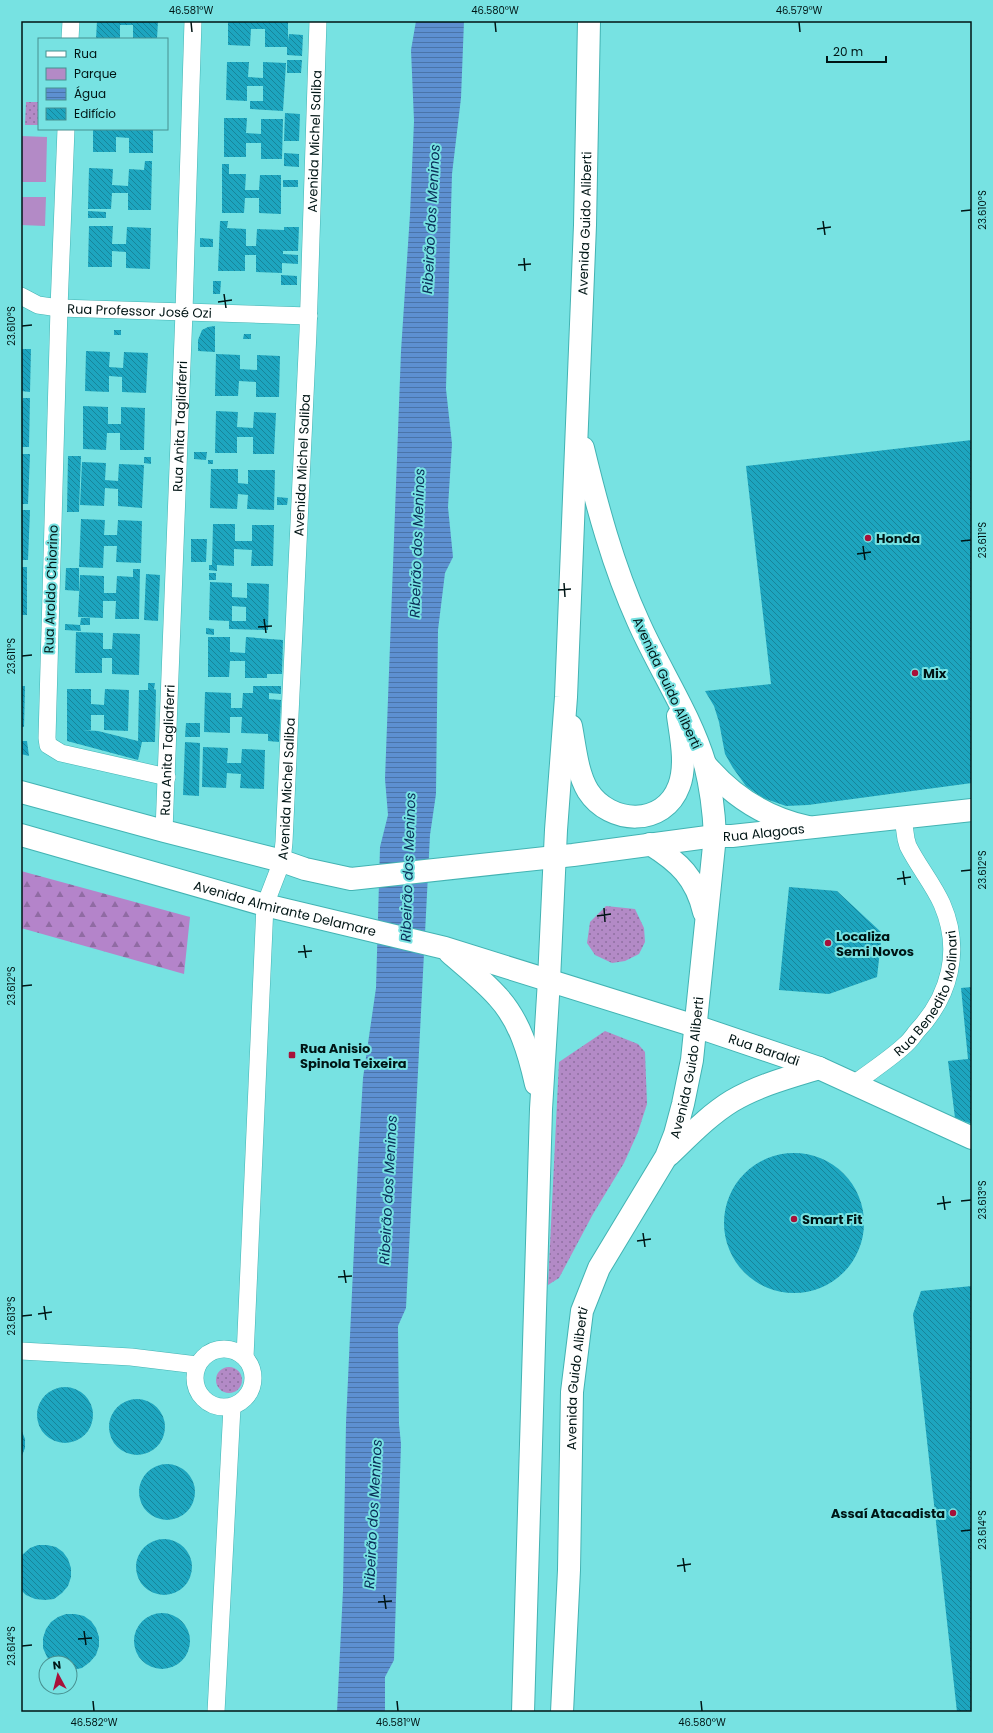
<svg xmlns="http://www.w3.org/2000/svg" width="993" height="1733" font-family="Poppins,sans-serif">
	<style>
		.green { fill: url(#green-dots) }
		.forest { fill: url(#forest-firs) }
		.pitch { fill: #b38ac6 }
		.water { fill: url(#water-rules) }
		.building { fill: url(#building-back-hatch); fill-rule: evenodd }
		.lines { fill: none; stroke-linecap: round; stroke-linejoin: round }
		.minor-casing { stroke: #43b3b3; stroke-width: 18 }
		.tertiary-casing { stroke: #43b3b3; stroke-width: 24 }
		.primary-casing { stroke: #43b3b3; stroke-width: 24 }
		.minor { stroke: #fff; stroke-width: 17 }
		.tertiary { stroke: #fff; stroke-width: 22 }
		.primary { stroke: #fff; stroke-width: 22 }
		.ticks { fill: none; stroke: #001515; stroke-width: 1.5 }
		.poi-dot { fill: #a81039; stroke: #77e2e2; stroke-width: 1.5 }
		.labels { text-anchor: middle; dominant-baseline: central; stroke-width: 4; stroke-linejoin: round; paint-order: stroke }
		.street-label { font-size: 13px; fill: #001515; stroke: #77e2e2 }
		.poi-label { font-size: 13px; font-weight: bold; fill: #001515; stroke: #77e2e2; text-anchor: start }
		.water-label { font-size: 14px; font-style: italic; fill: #0a2e58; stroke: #77e2e2 }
		.neatline { fill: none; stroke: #001515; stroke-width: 1.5 }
		.ticks-label { font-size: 10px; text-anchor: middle; fill: #001515 }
	</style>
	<defs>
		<pattern id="green-dots" width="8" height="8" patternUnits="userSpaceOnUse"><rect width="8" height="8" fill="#b38ac6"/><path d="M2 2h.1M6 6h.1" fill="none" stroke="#8f70a0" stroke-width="1.8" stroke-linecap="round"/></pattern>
		<pattern id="forest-firs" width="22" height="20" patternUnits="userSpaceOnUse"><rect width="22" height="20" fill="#b484ca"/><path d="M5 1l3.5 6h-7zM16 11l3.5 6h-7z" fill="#906ba3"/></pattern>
		<pattern id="water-rules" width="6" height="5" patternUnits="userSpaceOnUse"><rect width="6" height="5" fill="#5d90d1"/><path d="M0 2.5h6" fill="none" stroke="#4a74a8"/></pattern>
		<pattern id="building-back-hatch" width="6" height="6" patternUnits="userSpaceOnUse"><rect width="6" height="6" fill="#1da5bf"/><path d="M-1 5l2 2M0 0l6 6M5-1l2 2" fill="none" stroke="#17859a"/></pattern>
	</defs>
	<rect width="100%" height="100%" fill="#77e2e2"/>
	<path class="green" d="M26 102H39V125H25Z
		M606 906 635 909 644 928 645 942 639 954 625 961 612 963 595 955 587 943 590 922Z
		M605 1031 638 1044 645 1052 647 1104 638 1132 624 1163 593 1214 559 1278 548 1285 559 1062Z
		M216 1380a13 13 0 1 1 26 0a13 13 0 1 1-26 0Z"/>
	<path class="forest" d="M21 871 190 917 184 974 21 928Z"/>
	<path class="pitch" d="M21 136 47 137 46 182H21Z
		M22 197H46L45 226 21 225Z"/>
	<path class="water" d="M416 21H464L461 98 452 174 446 389 452 444 448 507 453 557 445 573 438 630 436 794 430 835 406 1308 398 1326 399 1424 401 1444 394 1660 385 1677V1712H337L343 1590 346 1423 358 1161 363 1078 376 988 380 847 388 815 385 779 401 351 410 214 414 121 411 50Z"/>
	<path class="building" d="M97 21H158L157 39H133V25H120V39H96Z
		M228 21H288V41L289 34 303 35 302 56 287 55V47H265V29H251L250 46 228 45Z
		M287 60H302L301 73H287Z
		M227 62H249L248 77 263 78V62L286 63 283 111 250 109V101H263V86H247V101L226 100Z
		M285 113 300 114 299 141H284Z
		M224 118H247L246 133 261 134V119H283L282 159H261V143H246V157H224Z
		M93 129H153V153H129V138L116 137V152H93Z
		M284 153 299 154V167L284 166Z
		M145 161H152L151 210H128V193H112L111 209H88L89 168 113 169 112 185 128 186 129 169 144 170Z
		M222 164H229V174H246L245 190H259L260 175H281V214L259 213V198H245L244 213H222Z
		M283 180H298V187H283Z
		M88 211 106 212V218H88Z
		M220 221H228L227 228 246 229V246H256L257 229 284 230V227H299L298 251H283V254L298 255V264L282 263V273L256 272V255H245V271H218Z
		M89 226H113L112 244H126L127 227 151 228 150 269 126 268V252L112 251V267H88Z
		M200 238 213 239V247H200Z
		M281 275 297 276V285H281Z
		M213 281H221L220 294H213Z
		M215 326V352L198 351V340L202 330 208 327Z
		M114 330H121V335H114Z
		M244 334H251V339H243Z
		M21 349H31L30 392 21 391Z
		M86 351 110 352 109 367 123 368 124 352 148 353 146 393 122 392V377L109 376V392L85 391Z
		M216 354 240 355V369L257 370V355L280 356 279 397H256V382L239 381 238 396H215Z
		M23 398H30L29 447H21V404H22Z
		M83 406 108 407V424H121V407L145 408 144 450H120V433H107L106 450 83 449Z
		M216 411 238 412 237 427 253 428 254 412 276 413 274 454H253V437H237V453H215Z
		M972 440V783L808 805 786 806 763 798 746 786 733 768 725 754 719 722 714 706 705 691 771 684 746 466Z
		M194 452H207L206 460 194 459Z
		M21 454H30L28 504H21Z
		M68 456H81L79 512H67Z
		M144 457H151V464L144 463Z
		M208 460H213V464H208Z
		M82 462 106 463 105 480 118 481 119 464 144 465 142 508 118 506V489L105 488 104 506 80 505Z
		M211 469H238V483L248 484V470H275L274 510 247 509 248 495 238 494 237 509 210 508Z
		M277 497 288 498 287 505H277Z
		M22 510H30L28 560H21Z
		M81 519 105 520 104 535H117L118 520 142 521 141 563 116 562 117 546H104L103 568 79 567Z
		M213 524H235V541H252V525H274L273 566H251L252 550 234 549V566L217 565V571L209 570V565H212Z
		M191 539H207L206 562H191Z
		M21 567H27V615H21Z
		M66 568H79V591L65 590Z
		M133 569H140L139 619H115L116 601H103V618L78 617 80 575 104 576V593H116L117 576 133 577Z
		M209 573H216V580H209Z
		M146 574 160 575 158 621 144 620Z
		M210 582 232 583V597L247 598V583L269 584 268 630 229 629V621L209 620ZM232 606 246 607V621H232Z
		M81 618H90V625H80Z
		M65 624 80 625 81 631 65 630Z
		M206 628 214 629V635L206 634Z
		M76 632 103 633V649H112L113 633 140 634 139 675 112 674V658H102V673H75Z
		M208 637H230V652L245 653 246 637 283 640 282 674H267V678H245V661H230L229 677H208Z
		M148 683H155L154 689 156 690 155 742H142L138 760 67 741V689H91V704L104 705 105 689 129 690 128 731 104 730V715H91V730H83L98 731 138 741 139 690H148Z
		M21 686H25L24 727H21Z
		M253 686H281V694L269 693V699L281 700 279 742 268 741V734L241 733 242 717H230V733L204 732 205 692 231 693V708H242L243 693H253Z
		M186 723H200V737H185Z
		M21 741H27L29 756 21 754Z
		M185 742 200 743 199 796 183 795Z
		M203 747 228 748 227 763H241L242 749 265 750 264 789 240 788 241 774 227 773 226 788 202 787Z
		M789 887 837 891 882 933 877 977 829 994 779 990Z
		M972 987V1124L955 1118 948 1061 968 1059 961 988Z
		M724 1223a70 70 0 1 1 140 0a70 70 0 1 1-140 0Z
		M972 1286V1712H957L913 1314 921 1291Z
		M37 1415a28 28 0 1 1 56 0a28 28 0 1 1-56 0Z
		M109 1427a28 28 0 1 1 56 0a28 28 0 1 1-56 0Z
		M21 1429 25 1439V1448L21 1458Z
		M139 1492a28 28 0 1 1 56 0a28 28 0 1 1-56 0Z
		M136 1567a28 28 0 1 1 56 0a28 28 0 1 1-56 0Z
		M38 1545H47L56 1547 63 1552 68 1559 71 1568V1577L68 1586 62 1593 54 1599 45 1600 35 1599 26 1595 21 1590V1556L30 1548Z
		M134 1641a28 28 0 1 1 56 0a28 28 0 1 1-56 0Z
		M66 1614H75L84 1616 91 1621 96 1628 99 1637V1646L96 1655 90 1662 82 1668 72 1670 70 1669V1663H53L47 1657 43 1648V1638L46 1629 51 1622 58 1617Z"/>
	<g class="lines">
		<g class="minor-casing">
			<g id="minor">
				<path d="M70 39 71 21"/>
				<path d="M66 129 59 308 47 738 48 745 61 753 167 777"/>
				<path id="s1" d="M21 296 38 305 59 308 309 316"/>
				<path id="s2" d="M164 831 184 312 193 21"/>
				<path id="s3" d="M854 1084C871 1071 890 1059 905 1045 910 1041 913 1036 917 1031 950 996 962 950 942 904 933 884 918 866 908 846L906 839 903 818"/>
				<circle cx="224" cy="1378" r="29"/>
				<path d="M21 1351 131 1357 197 1365"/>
				<path id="s4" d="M245 1357 265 905 282 861 284 842 308 332 318 21"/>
				<path d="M216 1712 232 1407"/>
			</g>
		</g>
		<g class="tertiary-casing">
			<g id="tertiary">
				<path id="s5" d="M715 836H732L972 810"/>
				<path id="s6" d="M695 1026 819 1068 972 1138"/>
			</g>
		</g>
		<g class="primary-casing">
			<g id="primary">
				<path d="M571 726C575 747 577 773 588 791 610 825 664 827 679 786 687 765 681 737 678 716"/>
				<path d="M705 764C732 796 766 818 808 827"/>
				<path d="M21 792 164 831 282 861 305 869 351 879 573 855 715 836"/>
				<path id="s7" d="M21 835 265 905 445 948 695 1026"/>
				<path d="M650 844C679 862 696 878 704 912"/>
				<path d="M450 953C466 967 484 981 498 997 520 1021 529 1053 536 1084"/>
				<path d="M669 1155C689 1136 709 1115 732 1101 759 1085 790 1077 819 1068"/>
				<path id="s8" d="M523 1712 541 1109 549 980 556 830 566 697 585 225 589 21"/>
				<path id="s9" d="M562 1712 569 1570 572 1392 582 1311 599 1268 666 1157 675 1134 683 1104 692 1060 715 836C714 812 711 788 705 764 690 714 659 669 638 621 613 566 597 506 583 448"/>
			</g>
		</g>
		<use href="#minor" class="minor"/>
		<use href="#tertiary" class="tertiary"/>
		<use href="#primary" class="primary"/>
	</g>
	<path class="ticks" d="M191 22 192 32M495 22 496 32M799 22 800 32M961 211 971 210M823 221 825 235M817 229 831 227M524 258 525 271M518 265 531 264M224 294 226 308M218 302 232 300M22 326 32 325M961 541 971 540M863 546 865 560M857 554 871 552M564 583 565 597M558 590 571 589M264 619 266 633M258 627 272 626M22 656 32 655M903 871 905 885M961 871 971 870M897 879 911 877M604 908 605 922M597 916 611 914M304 945 306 958M298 952 312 951M22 986 32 985M943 1196 945 1210M961 1201 971 1200M937 1204 951 1202M643 1233 645 1247M637 1241 651 1239M344 1270 346 1283M338 1277 352 1276M44 1306 46 1320M38 1314 52 1312M22 1316 32 1315M961 1531 971 1530M683 1558 685 1572M677 1566 691 1564M384 1595 386 1609M378 1602 392 1601M84 1631 86 1645M78 1639 92 1638M22 1646 32 1645M93 1701 94 1711M397 1701 398 1711M701 1701 702 1711"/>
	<g class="poi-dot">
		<circle cx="868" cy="538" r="4"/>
		<circle cx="915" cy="673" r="4"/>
		<circle cx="828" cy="943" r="4"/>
		<rect x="288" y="1051" width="8" height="8" rx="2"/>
		<circle cx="794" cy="1219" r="4"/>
		<circle cx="953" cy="1513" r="4"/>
	</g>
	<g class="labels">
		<g class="street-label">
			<text stroke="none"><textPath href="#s4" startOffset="1220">Avenida Michel Saliba</textPath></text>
			<text stroke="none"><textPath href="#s8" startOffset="1490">Avenida Guido Aliberti</textPath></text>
			<text stroke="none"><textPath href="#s1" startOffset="121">Rua Professor José Ozi</textPath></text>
			<text stroke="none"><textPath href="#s2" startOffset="405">Rua Anita Tagliaferri</textPath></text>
			<text stroke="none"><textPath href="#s4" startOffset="896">Avenida Michel Saliba</textPath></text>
			<text transform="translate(51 589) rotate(-88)">Rua Aroldo Chiorino</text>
			<text transform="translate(667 683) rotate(65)">Avenida Guido Aliberti</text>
			<text stroke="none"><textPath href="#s2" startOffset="81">Rua Anita Tagliaferri</textPath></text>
			<text stroke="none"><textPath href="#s4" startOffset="572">Avenida Michel Saliba</textPath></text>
			<text stroke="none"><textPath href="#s5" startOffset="49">Rua Alagoas</textPath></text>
			<text stroke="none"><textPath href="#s7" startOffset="274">Avenida Almirante Delamare</textPath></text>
			<text stroke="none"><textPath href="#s3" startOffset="122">Rua Benedito Molinari</textPath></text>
			<text stroke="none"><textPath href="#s6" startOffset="73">Rua Baraldi</textPath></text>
			<text stroke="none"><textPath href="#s9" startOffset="670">Avenida Guido Aliberti</textPath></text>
			<text stroke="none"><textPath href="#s9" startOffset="334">Avenida Guido Aliberti</textPath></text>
		</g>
		<g class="poi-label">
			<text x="876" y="538">Honda</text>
			<text x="923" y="673">Mix</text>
			<text x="836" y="936">Localiza<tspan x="836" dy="15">Semi Novos</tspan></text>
			<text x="300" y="1048">Rua Anisio<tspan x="300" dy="15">Spinola Teixeira</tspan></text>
			<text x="802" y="1219">Smart Fit</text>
			<text x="945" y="1513" text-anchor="end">Assaí Atacadista</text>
		</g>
		<g class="water-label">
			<text transform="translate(431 219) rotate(-87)">Ribeirão dos Meninos</text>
			<text transform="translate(417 543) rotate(-88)">Ribeirão dos Meninos</text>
			<text transform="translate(408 867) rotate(-88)">Ribeirão dos Meninos</text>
			<text transform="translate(388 1190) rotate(-87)">Ribeirão dos Meninos</text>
			<text transform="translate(373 1514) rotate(-87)">Ribeirão dos Meninos</text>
		</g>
	</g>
	<rect width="993" height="1733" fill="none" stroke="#77e2e2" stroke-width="44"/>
	<rect x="38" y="38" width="130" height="92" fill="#77e2e2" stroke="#479090"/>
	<rect x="46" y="51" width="20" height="6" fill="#ffffff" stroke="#479090"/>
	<text x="74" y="58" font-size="12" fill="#001515">Rua</text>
	<rect x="46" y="68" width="20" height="12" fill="#b38ac6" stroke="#479090"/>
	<text x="74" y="78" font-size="12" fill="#001515">Parque</text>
	<rect x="46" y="88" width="20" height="12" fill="url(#water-rules)" stroke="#479090"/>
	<text x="74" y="98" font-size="12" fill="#001515">Água</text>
	<rect x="46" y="108" width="20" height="12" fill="url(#building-back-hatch)" stroke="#479090"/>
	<text x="74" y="118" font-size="12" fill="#001515">Edifício</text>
	<g transform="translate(58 1675) rotate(353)"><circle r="19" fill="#77e2e2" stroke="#479090"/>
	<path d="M0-3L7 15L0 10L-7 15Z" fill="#a81039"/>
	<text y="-6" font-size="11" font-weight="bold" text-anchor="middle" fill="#001515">N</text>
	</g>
	<path d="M827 56v6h59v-6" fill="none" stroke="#001515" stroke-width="2"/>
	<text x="833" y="56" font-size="12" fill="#001515" stroke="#77e2e2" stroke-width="3" paint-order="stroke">20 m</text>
	<rect x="22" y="22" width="949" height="1689" class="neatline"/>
	<g class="ticks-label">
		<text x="191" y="14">46.581°W</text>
		<text x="495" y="14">46.580°W</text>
		<text x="799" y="14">46.579°W</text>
		<text transform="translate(982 210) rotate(-90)" y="4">23.610°S</text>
		<text transform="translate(11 326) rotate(-90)" y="4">23.610°S</text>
		<text transform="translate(982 540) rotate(-90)" y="4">23.611°S</text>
		<text transform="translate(11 656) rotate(-90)" y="4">23.611°S</text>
		<text transform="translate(982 870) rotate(-90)" y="4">23.612°S</text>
		<text transform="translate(11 986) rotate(-90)" y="4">23.612°S</text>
		<text transform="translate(982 1200) rotate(-90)" y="4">23.613°S</text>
		<text transform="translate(11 1316) rotate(-90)" y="4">23.613°S</text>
		<text transform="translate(982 1530) rotate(-90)" y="4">23.614°S</text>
		<text transform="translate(11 1646) rotate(-90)" y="4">23.614°S</text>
		<text x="94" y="1726">46.582°W</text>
		<text x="398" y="1726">46.581°W</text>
		<text x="702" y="1726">46.580°W</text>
	</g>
</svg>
